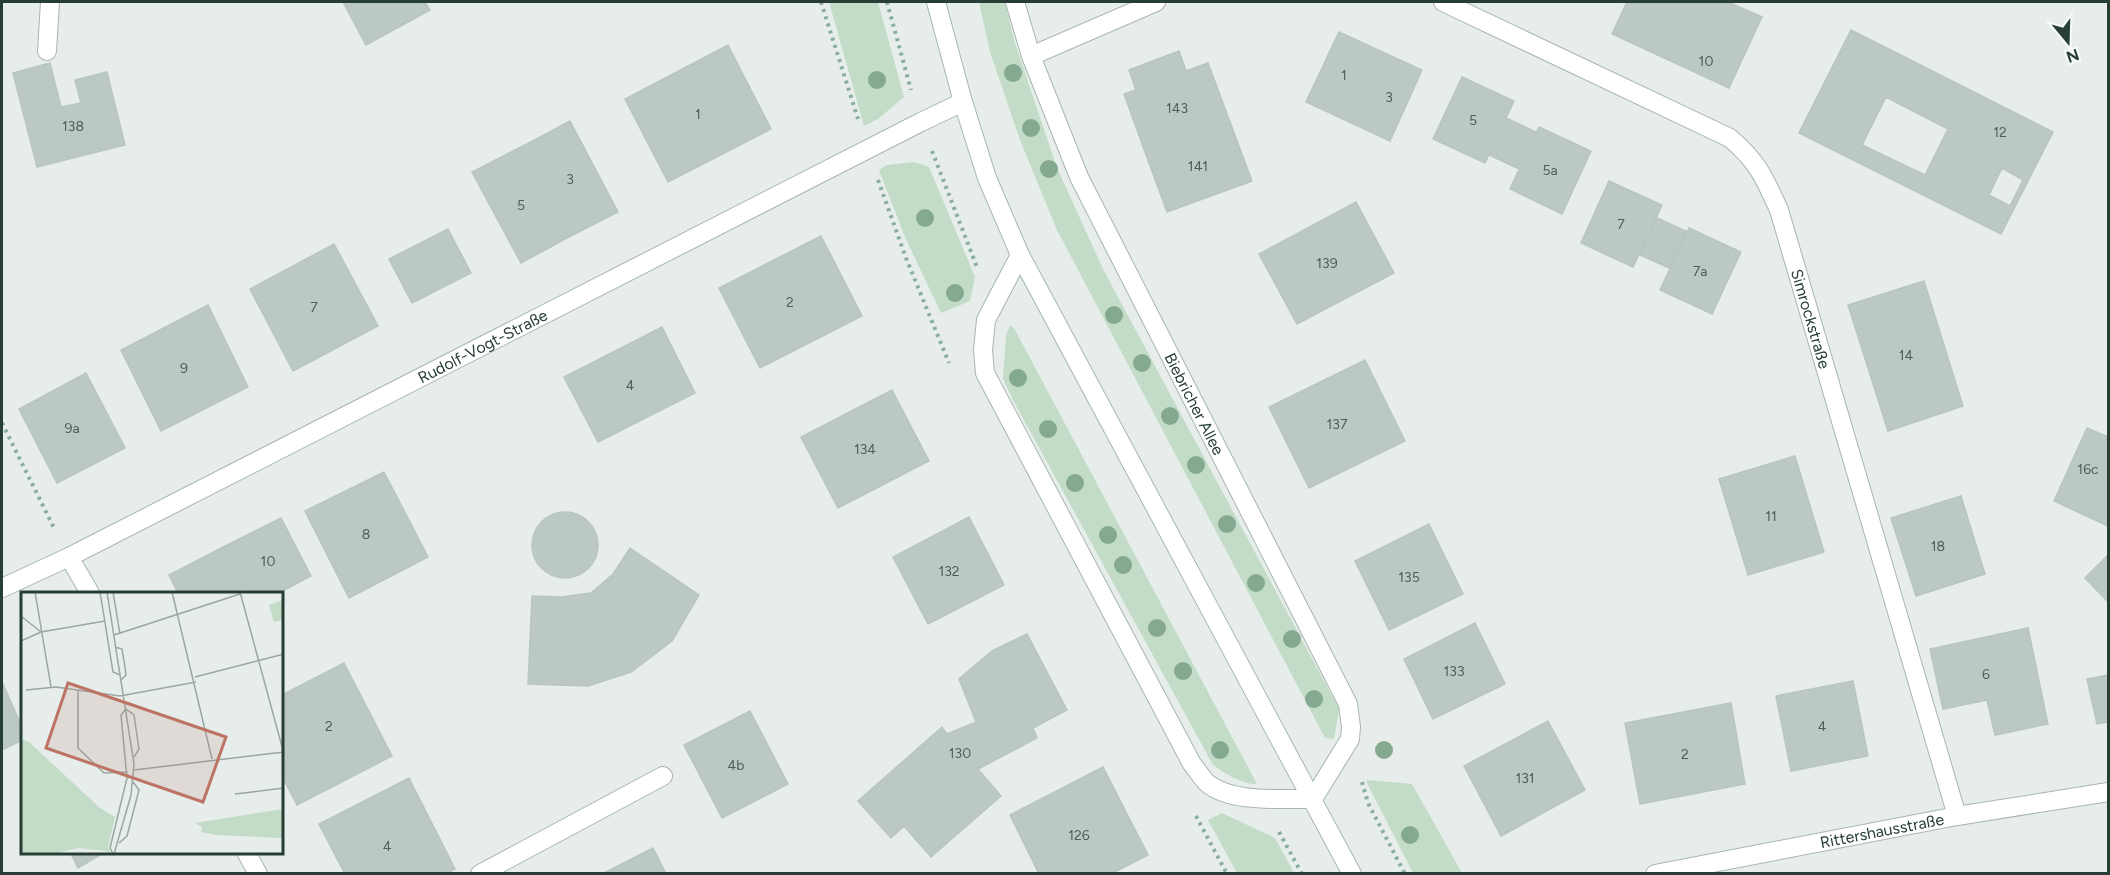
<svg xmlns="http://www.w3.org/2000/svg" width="2110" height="875" font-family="Figtree,sans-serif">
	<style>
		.green { fill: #c2dcc7 }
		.building { fill: #bcc8c2; stroke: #b9c6c0; stroke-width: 1.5; fill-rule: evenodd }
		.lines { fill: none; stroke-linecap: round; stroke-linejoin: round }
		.service-casing { stroke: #a9b5b0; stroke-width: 20 }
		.minor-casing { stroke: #a9b5b0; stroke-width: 20 }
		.secondary-casing { stroke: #a6b8b0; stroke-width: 20 }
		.path { stroke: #8bad9f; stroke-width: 4; stroke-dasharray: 3 4.5; stroke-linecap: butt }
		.service { stroke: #fff; stroke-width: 18 }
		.minor { stroke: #fff; stroke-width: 18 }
		.secondary { stroke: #fff; stroke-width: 18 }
		.tree { fill: #85a890 }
		.labels { text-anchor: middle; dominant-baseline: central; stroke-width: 5; stroke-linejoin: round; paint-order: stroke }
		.number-label { font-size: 14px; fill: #4c6059 }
		.street-label { font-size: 16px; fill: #273e36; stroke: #f7faf8 }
		.inset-road { fill: none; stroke: #9aa7a2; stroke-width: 1.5 }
		.view { fill: #bd7464; fill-opacity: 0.15; stroke: #bd7464; stroke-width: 3 }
		.inset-edge { fill: none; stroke: #273e36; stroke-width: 3 }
	</style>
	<rect width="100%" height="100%" fill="#e6edea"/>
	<path class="green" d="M829 2H878L904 97 878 119 864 126Z
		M979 2H1005L1014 40 1057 168 1104 271 1339 709 1334 739 1325 738 1057 230 1020 140 990 52Z
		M914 162 929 167 975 277 970 301 941 313 905 237 879 170 887 165Z
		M1010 326 1014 328 1257 784C1244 785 1224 773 1213 765L1013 400 1003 379 1006 335Z
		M1367 780 1412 784 1462 873H1413L1367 783Z
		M1222 813 1275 838 1294 873H1237L1208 820Z"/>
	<path class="building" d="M343 2H425L430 10 366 45Z
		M1627 2H1728L1762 17 1729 88 1612 34Z
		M1851 30 2053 132 2001 234 1799 133ZM1886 97 1948 129 1925 175 1862 145ZM2002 168 2023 180 2010 206 1989 195Z
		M1339 32 1422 70 1390 141 1306 102Z
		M728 45 771 129 668 182 625 99Z
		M1179 51 1186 71 1208 63 1230 122 1145 152 1124 94 1136 90 1129 70Z
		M50 63 61 107 81 103 75 80 107 72 125 145 37 167 13 73Z
		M1462 77 1514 101 1485 163 1433 139Z
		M1506 118 1536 132 1519 169 1489 155Z
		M570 121 618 212 569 237 521 147Z
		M1230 122 1252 181 1167 212 1145 152Z
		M1539 127 1591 151 1562 214 1510 189Z
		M521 147 569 237 521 263 472 172Z
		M1609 181 1662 205 1633 267 1581 243Z
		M1356 202 1394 273 1297 324 1259 254Z
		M1657 218 1686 231 1669 268 1640 255Z
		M1689 228 1741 252 1712 314 1660 290Z
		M448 229 471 273 412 303 389 259Z
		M821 236 862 316 760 368 719 288Z
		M334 244 378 326 293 371 250 289Z
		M1924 281 1963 406 1888 431 1848 305Z
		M208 305 248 387 161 431 121 350Z
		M662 327 695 393 598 442 564 377Z
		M1365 360 1405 441 1309 488 1269 407Z
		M86 373 125 448 57 483 19 409Z
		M892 390 929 461 838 508 801 437Z
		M2087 428 2108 437V526L2054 501Z
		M1795 456 1824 552 1748 575 1719 479Z
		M384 472 428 557 349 598 305 511Z
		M1961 496 1985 574 1916 596 1891 518Z
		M532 545a33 33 0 1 1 66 0a33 33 0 1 1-66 0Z
		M969 517 1004 585 928 624 893 557Z
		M281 518 311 576 279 593H249L225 546Z
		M1429 524 1463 594 1389 630 1355 561Z
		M225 546 249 593H178L169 575Z
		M630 548 699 595 672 641 631 672 588 686 528 684 532 596 561 597 591 593 613 574Z
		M2108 555V602L2085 578Z
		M1475 623 1505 684 1433 719 1404 659Z
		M2028 628 2048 724 1995 735 1987 700 1943 709 1930 649Z
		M1027 634 1067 710 1033 728 1037 738 978 769 1001 796 931 857 904 826 891 838 858 801 942 727 947 734 976 722 959 679 992 651Z
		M344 663 392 756 297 805 282 776V695Z
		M2108 675V722L2097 724 2087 679Z
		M1853 681 1868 756 1791 771 1776 696Z
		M2 682 22 727V740L2 750Z
		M1731 703 1745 784 1640 804 1625 723Z
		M750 711 788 784 722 818 684 745Z
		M1548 721 1585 790 1501 836 1464 766Z
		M1103 767 1148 855 1111 874H1039L1010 815Z
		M409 778 455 869 446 874H345L319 824Z
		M653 848 666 874H602Z
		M70 852H105L78 868Z"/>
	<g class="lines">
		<g class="service-casing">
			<path id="service" d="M47 51 50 2
				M480 874 663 776"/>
		</g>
		<g class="minor-casing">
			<g id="minor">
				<path id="s1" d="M1015 2 1031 56 1079 177 1348 704 1351 727 1350 739 1313 799C1283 798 1232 804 1207 783 1202 778 1197 770 1192 764L985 373 983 350 986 320 1020 255"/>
				<path id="s2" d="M1443 2 1730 138C1758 162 1764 177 1779 210L1957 816"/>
				<path d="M1031 56 1156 2"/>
				<path d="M69 557 90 593"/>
				<path id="s3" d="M2 588 69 557 921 122 963 102"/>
				<path d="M246 852 258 874"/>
				<path id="s4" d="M1655 874 1957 816 2108 792"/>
			</g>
		</g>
		<g class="secondary-casing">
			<path id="secondary" d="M936 2 963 102 987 178 1020 255 1352 874"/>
		</g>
		<path class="path" d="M821 2 858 119
			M887 2 911 90
			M932 151 977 267
			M878 180 906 258 949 363
			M2 423 55 530
			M1362 782 1368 803 1405 874
			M1196 816 1227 874
			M1279 832 1302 874"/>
		<use href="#service" class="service"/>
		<use href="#minor" class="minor"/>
		<use href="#secondary" class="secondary"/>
	</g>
	<g class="tree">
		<circle cx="1013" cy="73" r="9"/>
		<circle cx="877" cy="80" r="9"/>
		<circle cx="1031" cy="128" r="9"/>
		<circle cx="1049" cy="169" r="9"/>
		<circle cx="925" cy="218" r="9"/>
		<circle cx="955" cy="293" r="9"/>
		<circle cx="1114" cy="315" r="9"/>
		<circle cx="1142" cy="363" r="9"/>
		<circle cx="1018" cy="378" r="9"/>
		<circle cx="1170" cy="416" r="9"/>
		<circle cx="1048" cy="429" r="9"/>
		<circle cx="1196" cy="465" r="9"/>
		<circle cx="1075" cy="483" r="9"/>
		<circle cx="1227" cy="524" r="9"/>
		<circle cx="1108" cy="535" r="9"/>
		<circle cx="1123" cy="565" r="9"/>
		<circle cx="1256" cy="583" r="9"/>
		<circle cx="1157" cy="628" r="9"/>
		<circle cx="1292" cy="639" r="9"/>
		<circle cx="1183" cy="671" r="9"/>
		<circle cx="1314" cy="699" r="9"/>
		<circle cx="1220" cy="750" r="9"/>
		<circle cx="1384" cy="750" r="9"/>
		<circle cx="1410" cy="835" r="9"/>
	</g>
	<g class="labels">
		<g class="number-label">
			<text x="1706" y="61">10</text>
			<text x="1344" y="75">1</text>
			<text x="1389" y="97">3</text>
			<text x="1177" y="108">143</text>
			<text x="698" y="114">1</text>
			<text x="1473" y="120">5</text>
			<text x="73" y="126">138</text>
			<text x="2000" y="132">12</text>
			<text x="1198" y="166">141</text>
			<text x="1550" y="170">5a</text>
			<text x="570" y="179">3</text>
			<text x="521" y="205">5</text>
			<text x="1621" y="224">7</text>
			<text x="1327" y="263">139</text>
			<text x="1700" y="271">7a</text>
			<text x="790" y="302">2</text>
			<text x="314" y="307">7</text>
			<text x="1906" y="355">14</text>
			<text x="184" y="368">9</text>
			<text x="630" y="385">4</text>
			<text x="1337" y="424">137</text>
			<text x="72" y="428">9a</text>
			<text x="865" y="449">134</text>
			<text x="2088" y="469">16c</text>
			<text x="1771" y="516">11</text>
			<text x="366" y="534">8</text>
			<text x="1938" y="546">18</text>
			<text x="268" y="561">10</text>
			<text x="949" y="571">132</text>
			<text x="1409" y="577">135</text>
			<text x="1454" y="671">133</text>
			<text x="1986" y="674">6</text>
			<text x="329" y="726">2</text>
			<text x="1822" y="726">4</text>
			<text x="960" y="753">130</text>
			<text x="1685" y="754">2</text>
			<text x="736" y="765">4b</text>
			<text x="1525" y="778">131</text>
			<text x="1079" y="835">126</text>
			<text x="387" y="846">4</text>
		</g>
		<g class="street-label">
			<text stroke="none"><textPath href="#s2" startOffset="519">Simrockstraße</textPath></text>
			<text stroke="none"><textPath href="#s3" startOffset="538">Rudolf-Vogt-Straße</textPath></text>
			<text stroke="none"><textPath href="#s1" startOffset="441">Biebricher Allee</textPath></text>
			<text stroke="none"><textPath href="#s4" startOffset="231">Rittershausstraße</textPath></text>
		</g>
	</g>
	<g transform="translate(21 592)">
		<rect width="262" height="262" fill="#e6edea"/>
		<path d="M262 8V28L253 30 248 13ZM0 147 8 150 79 216 94 225 87 256 89 262 86 259 57 256 32 262H0ZM262 217V246L194 243 180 240 181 235 174 231Z" fill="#c2dcc7"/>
		<path class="inset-road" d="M14 0 30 95M79 0 92 80 99 83M86 0 113 172 110 203 93 262M92 0 99 42M151 0 191 167M219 0 263 162M0 24 20 40M93 43 219 2M0 49 20 40 84 29M94 55 101 57 104 75 105 83 100 88M174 85 263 62M5 98 35 95 99 104 175 90M57 99V156L83 181 107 180M113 178 263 160M214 202 263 196M98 251 106 244 118 198 112 190M92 262 89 256 106 186 100 123 105 117 113 123 118 157 113 165"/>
		<path class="view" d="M47 91 205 145 182 210 25 156Z"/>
		<rect width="262" height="262" class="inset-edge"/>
	</g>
	<rect width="2110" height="875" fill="none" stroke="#273e36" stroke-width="6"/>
	<g transform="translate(2068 42) rotate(161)" stroke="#f7faf8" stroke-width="4.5" paint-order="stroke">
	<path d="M0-4.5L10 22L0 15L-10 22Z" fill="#273e36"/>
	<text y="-9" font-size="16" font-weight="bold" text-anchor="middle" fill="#273e36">N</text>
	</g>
</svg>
